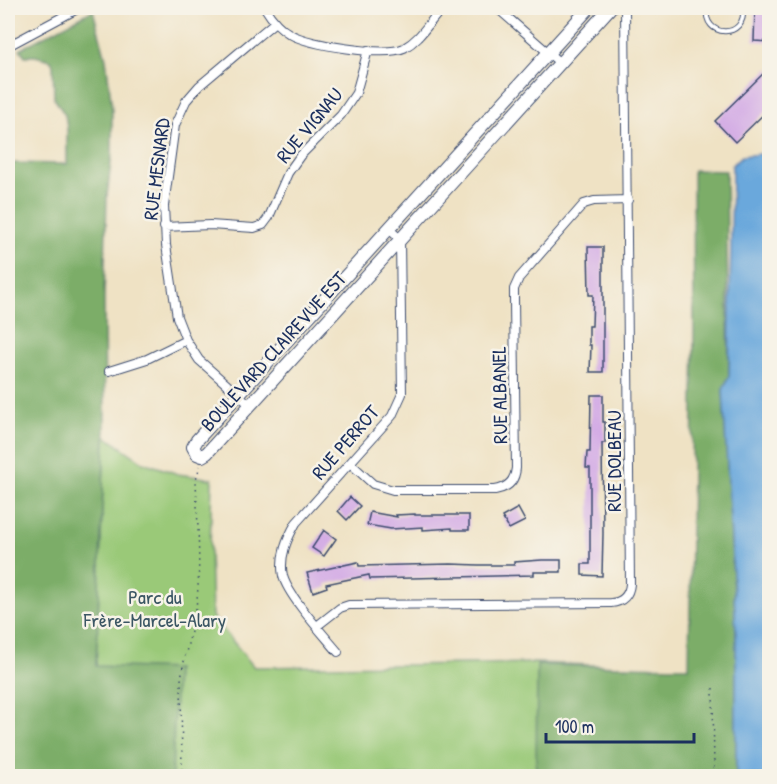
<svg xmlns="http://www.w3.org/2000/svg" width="777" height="784" font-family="'Patrick Hand',sans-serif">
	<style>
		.green { fill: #9ac978; stroke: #5a7c6b; stroke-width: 1.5 }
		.forest { fill: #7bad68; stroke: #4b6e63; stroke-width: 1.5 }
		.water { fill: #6aa8dc; stroke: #426c9d; stroke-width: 1.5 }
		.building { fill: #d3abe5 }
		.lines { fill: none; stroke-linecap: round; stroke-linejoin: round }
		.lane-casing { stroke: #3b4a6d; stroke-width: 6 }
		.street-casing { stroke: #3b4a6d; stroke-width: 10 }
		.secondary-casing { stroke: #3b4a6d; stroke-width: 14 }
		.path { stroke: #3b4a6d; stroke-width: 1.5; stroke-dasharray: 1.5 4.5; stroke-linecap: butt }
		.lane { stroke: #fff; stroke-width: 4 }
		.street { stroke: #fff; stroke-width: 8 }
		.secondary { stroke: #fff; stroke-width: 12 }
		.labels { text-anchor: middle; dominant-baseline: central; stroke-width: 5; stroke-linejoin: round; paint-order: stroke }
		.street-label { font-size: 20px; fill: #1b2f5e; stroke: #f7f3e8 }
		.park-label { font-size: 20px; fill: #3b5664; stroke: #f7f3e8 }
	</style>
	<rect width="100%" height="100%" fill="#f7f3e8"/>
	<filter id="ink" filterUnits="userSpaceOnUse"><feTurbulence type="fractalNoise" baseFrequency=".0167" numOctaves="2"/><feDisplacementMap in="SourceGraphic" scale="12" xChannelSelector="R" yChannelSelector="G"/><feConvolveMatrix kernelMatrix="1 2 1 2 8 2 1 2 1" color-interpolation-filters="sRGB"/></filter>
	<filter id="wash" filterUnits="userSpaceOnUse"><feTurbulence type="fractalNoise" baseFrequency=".008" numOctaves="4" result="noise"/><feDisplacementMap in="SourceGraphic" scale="24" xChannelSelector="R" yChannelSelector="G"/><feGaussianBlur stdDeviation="1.35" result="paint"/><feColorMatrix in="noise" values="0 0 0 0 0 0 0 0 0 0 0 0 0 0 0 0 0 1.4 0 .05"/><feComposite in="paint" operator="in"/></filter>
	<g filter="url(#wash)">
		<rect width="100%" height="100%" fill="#efe2c4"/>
		<path class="green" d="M105 436 143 462 178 474 212 479 210 551 212 616 254 667 536 663 704 669V776H8L96 665Z"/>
		<path class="forest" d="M93 10 106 59 112 108V154L107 196 104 298 105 436 96 666 176 669 172 776H8V163L67 164V127L65 115 54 98 53 65 51 60 35 56H25L20 49Z
			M693 170 726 171 729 376 723 390 736 632V776H536L537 665 689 667 694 332Z"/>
		<path class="water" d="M769 153V776H736V632L723 390 729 376 732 165 742 156Z"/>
		<g id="blocks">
			<path class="building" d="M755 8H770V42L754 41Z
				M770 67V108L735 142 715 121Z
				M588 247H603V372H590L591 345H589V326H592L593 295H589Z
				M591 395H603V422H605V443H602L603 533 602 576 582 575V564H590V468H586L587 452H590Z
				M350 497 360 506 347 520 338 511Z
				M518 508 525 521 509 529 502 517Z
				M370 512 397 517 396 515 415 514V515H469V530H452V528L423 530V527L391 529 367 525Z
				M324 530 336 539 324 556 312 548Z
				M542 560H561V572H534V575L370 579 369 575 326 584 327 587 313 592 307 573 358 562 359 566 451 564 478 565H514V562Z"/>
		</g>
	</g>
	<g filter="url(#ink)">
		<use href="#blocks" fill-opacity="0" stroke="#3b4a6d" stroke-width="1.5"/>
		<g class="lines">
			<g class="lane-casing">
				<path id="lane" d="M707 8C702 38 747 40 743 8"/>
			</g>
			<g class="street-casing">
				<path id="street" d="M265 8C271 18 279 28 290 34 309 45 385 57 404 48 421 39 430 20 443 8
					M497 8 560 63
					M8 46 79 8
					M164 227 210 225 254 228 263 225 269 217 288 173 300 156 341 115 356 93 368 50
					M109 371 147 359 186 340
					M250 405 199 360 186 340 177 317 166 245 164 206 175 125 186 101 199 86 275 22
					M350 463 373 484 393 490H495C508 488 515 481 516 468L514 299V289L519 278 584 204 594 201 628 200
					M317 626 340 608 349 605 611 603C623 602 629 595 630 584L625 8
					M338 652C324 635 288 596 283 576 279 557 287 539 296 523L392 416 402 394 400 239 389 229"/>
			</g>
			<g class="secondary-casing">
				<path id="secondary" d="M589 8 197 440 193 447 197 454 202 456 207 453 610 8"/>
			</g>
			<path class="path" d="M713 688 714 776
				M182 776 181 680C184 653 194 627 197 599 201 559 197 518 196 479L200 466"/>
			<use href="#lane" class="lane"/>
			<use href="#street" class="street"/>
			<use href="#secondary" class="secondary"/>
		</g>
	</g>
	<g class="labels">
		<g class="street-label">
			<text transform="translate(309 125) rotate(-50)">RUE VIGNAU</text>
			<text transform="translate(156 169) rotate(-83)">RUE MESNARD</text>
			<text transform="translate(273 351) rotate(-48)">BOULEVARD CLAIREVUE EST</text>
			<text transform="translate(499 395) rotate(-91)">RUE ALBANEL</text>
			<text transform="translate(345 442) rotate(-49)">RUE PERROT</text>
			<text transform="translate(613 461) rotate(-90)">RUE DOLBEAU</text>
		</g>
		<g class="park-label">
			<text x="155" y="596">Parc du<tspan x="155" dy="23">Frère-Marcel-Alary</tspan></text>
		</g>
	</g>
	<rect width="777" height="784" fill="none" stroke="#f7f3e8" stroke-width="30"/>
	<path d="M546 733v9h148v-9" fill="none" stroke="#1b2f5e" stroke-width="3"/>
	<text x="555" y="733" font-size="18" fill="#1b2f5e" stroke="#f7f3e8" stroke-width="4.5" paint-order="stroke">100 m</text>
</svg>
